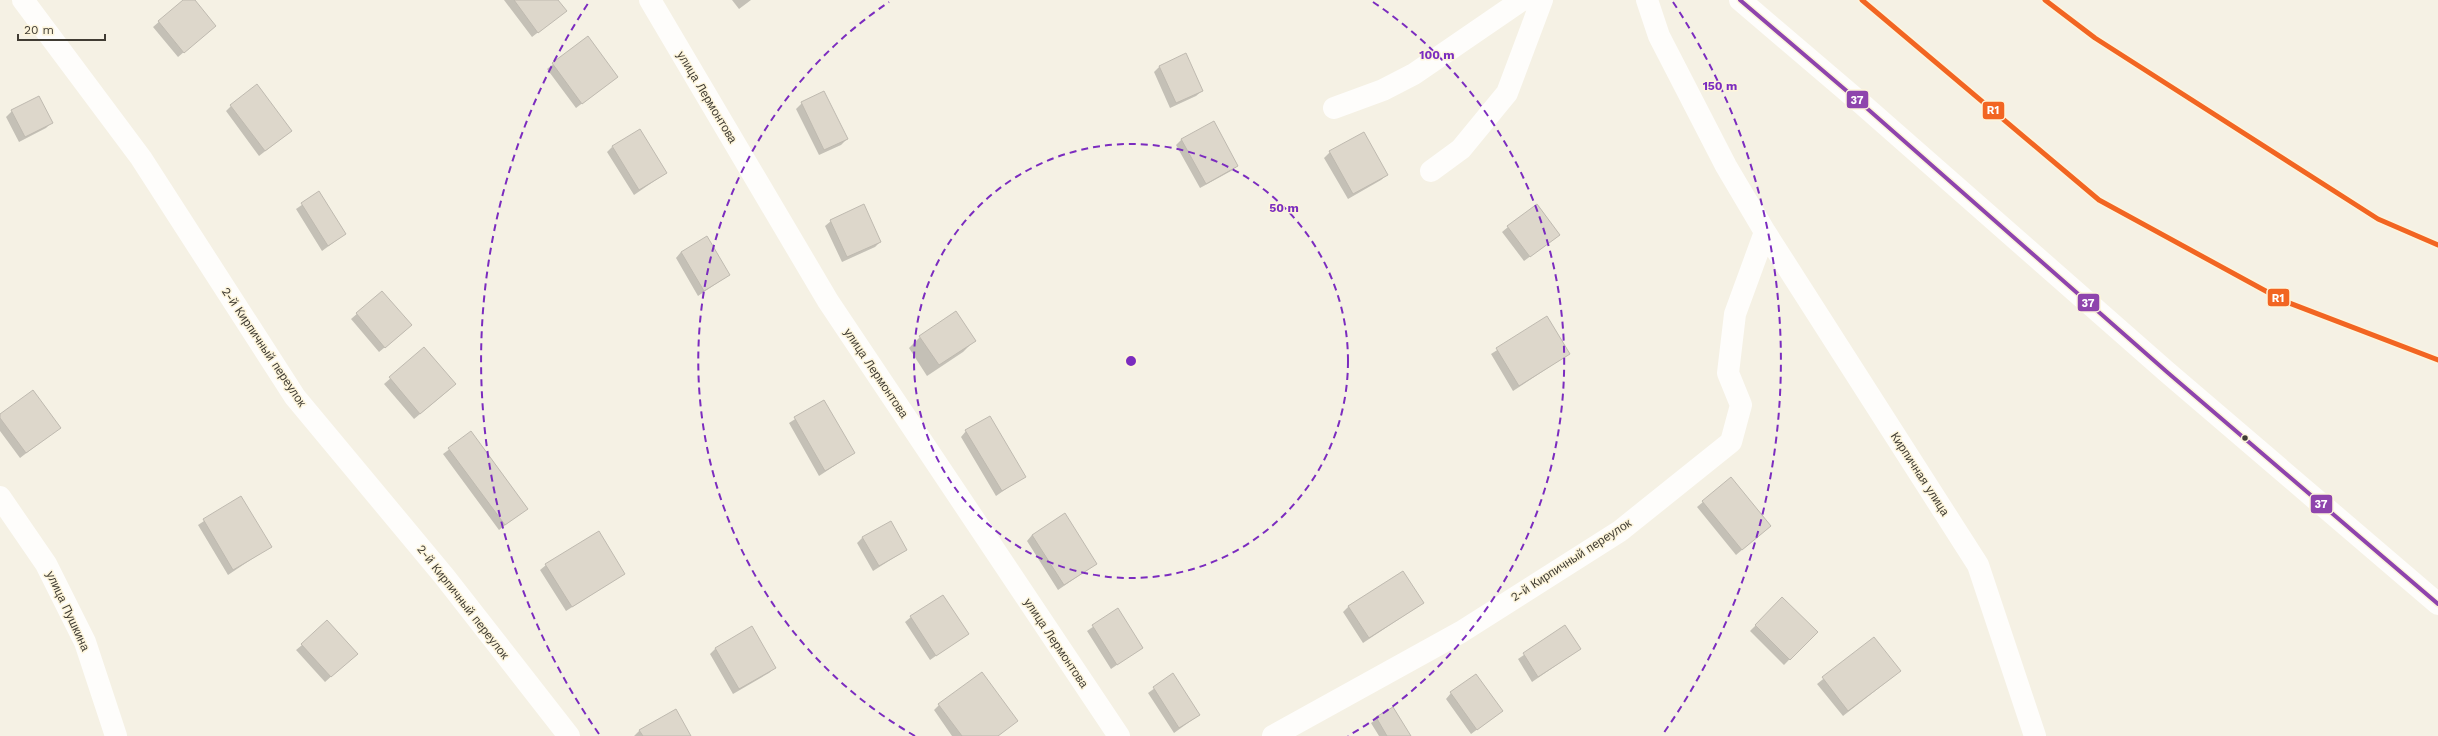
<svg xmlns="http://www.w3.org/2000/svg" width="2438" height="736" font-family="'Work Sans',sans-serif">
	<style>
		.shadow { fill: #0003 }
		.building { fill: #ddd7cb; stroke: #bfbab0 }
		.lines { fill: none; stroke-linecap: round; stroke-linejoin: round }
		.minor { stroke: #fefdfb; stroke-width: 22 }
		.bus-1-casing { stroke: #fdf5dc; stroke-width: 7 }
		.bus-1 { stroke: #8e44ad; stroke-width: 4 }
		.rail-1-casing { stroke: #fdf5dc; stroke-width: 8 }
		.rail-1 { stroke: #f26522; stroke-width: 5 }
		.ring { fill: none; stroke: #7b2cbf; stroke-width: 2; stroke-dasharray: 7 5 }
		.bus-dot { fill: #403c33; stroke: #fdf5dc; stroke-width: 1.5 }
		.labels { text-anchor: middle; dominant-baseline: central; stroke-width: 3; stroke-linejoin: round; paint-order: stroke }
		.street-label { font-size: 12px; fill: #403c33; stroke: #fdf5dc }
		.centre { fill: #7b2cbf; stroke: #fdf5dc; stroke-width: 2 }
		.ring-label { font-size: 12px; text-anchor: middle; font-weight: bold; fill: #7b2cbf; stroke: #fdf5dc; stroke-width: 3; stroke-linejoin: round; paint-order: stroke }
		.line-badge { stroke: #fdf5dc; stroke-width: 1.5 }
		.badge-label { font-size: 11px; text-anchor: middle; font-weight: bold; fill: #fff }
	</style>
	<rect width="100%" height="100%" fill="#f5f1e4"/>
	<path class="shadow" d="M184 0H193L209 31 178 57 153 27Z
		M504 0H557L566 11 532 37Z
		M732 0H751L739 9Z
		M588 37 617 77 576 108 547 69Z
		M1160 66 1202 91 1196 96 1170 108 1154 72Z
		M802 103 847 139 841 145 819 155 796 109Z
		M231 106 291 131 259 156 226 111Z
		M12 111 52 122 46 128 19 142 6 117Z
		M1182 139 1237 166 1231 171 1200 188 1176 145Z
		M612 147 666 173 634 195 607 152Z
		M1330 152 1387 175 1381 180 1348 199 1324 158Z
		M319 193 345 234 322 251 296 209Z
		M831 221 880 242 875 247 842 262 825 226Z
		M1508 227 1559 235 1524 261 1502 232Z
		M681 252 729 275 698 296 676 258Z
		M382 292 405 331 379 352 351 319Z
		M1547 318 1569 354 1513 391 1491 354Z
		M920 337 974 341 963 352 927 376 909 348Z
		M424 349 449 390 414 419 384 384Z
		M823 401 854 453 819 476 789 423Z
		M0 415 59 428 20 458 0 431Z
		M966 431 1025 476 996 496 961 437Z
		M471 433 527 508 499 530 443 454Z
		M1731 478 1770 526 1736 555 1697 507Z
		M240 497 270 547 228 575 198 525Z
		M1032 535 1096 564 1058 590 1027 541Z
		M863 537 906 550 873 571 857 543Z
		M546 565 624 574 566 611 540 570Z
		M1782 599 1816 632 1784 665 1750 631Z
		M1423 603 1363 643 1343 612 1349 606Z
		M1117 610 1141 648 1111 669 1087 631Z
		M911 617 967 634 930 660 905 622Z
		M1565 627 1580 649 1532 682 1518 659Z
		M752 628 775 668 769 673 733 694 710 654 715 649Z
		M1874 638 1894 676 1843 716 1817 684Z
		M302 645 351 659 325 682 296 650Z
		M1173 675 1199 715 1174 733 1148 693Z
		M1451 693 1502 711 1471 734 1446 699Z
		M939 705 1016 721 998 736H952L934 710Z
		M1393 708 1410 736H1379L1371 723Z
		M640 730 690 736H634Z"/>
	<path class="building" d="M183 0H195L216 26 184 53 158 21Z
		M514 0H558L567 11 538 33Z
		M588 36 618 77 582 104 552 63Z
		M1186 53 1203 91 1176 103 1159 66Z
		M257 84 292 131 265 151 230 105Z
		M824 91 848 139 824 150 801 102Z
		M39 96 53 123 25 137 11 110Z
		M1214 121 1238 166 1206 184 1181 139Z
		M640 129 667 173 639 190 612 146Z
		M1364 132 1388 175 1353 194 1329 151Z
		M319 191 346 234 328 246 301 203Z
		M864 204 881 242 847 257 830 220Z
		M1537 204 1560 235 1530 257 1507 226Z
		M707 236 730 275 704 291 681 252Z
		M382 291 412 325 385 348 356 313Z
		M956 311 976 341 939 365 919 336Z
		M1547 316 1570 354 1519 386 1496 348Z
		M424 347 456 384 420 414 389 377Z
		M33 390 61 428 26 453 0 418V414Z
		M824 400 855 453 825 471 794 417Z
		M990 416 1026 477 1002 491 965 430Z
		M471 431 528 509 505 525 448 448Z
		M1731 477 1771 526 1742 550 1702 501Z
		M241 496 272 547 233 570 203 519Z
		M1065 513 1097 564 1064 585 1032 535Z
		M891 521 907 550 879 566 862 537Z
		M599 531 625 574 572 607 545 564Z
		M1403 571 1424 603 1369 638 1348 606Z
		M943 595 969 634 936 656 910 616Z
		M1782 597 1818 632 1790 660 1755 625Z
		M1118 608 1143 648 1117 665 1092 625Z
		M327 620 358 654 331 677 301 644Z
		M1565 625 1581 649 1538 677 1523 653Z
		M752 626 776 668 739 689 715 648Z
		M1874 637 1901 671 1848 711 1822 677Z
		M982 672 1018 721 998 736H962L938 704Z
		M1173 673 1200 715 1179 728 1153 687Z
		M1476 674 1503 711 1477 730 1450 692Z
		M1393 707 1411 736H1387L1376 717Z
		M676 709 691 736H643L639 730Z"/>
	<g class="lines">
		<path class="minor" d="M23 0 141 158 295 397 444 576 569 736
			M650 0 828 301 1119 736
			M1647 0 1659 36 1726 166 1765 232 1978 565 2035 736
			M1740 0 1862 104 2167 372 2438 604
			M1334 108 1383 90 1414 74 1522 0
			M1431 171 1461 149 1507 93 1542 0
			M0 497 46 564 85 642 116 736
			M1273 736 1461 632 1620 531 1731 442 1741 405 1728 373 1735 314 1765 232"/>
		<g class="bus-1-casing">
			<path id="bus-1" d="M1740 0 1862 104 2167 372 2438 604"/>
		</g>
		<use href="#bus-1" class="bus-1"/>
		<g class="rail-1-casing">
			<path id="rail-1" d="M1862 0 2099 200 2284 301 2438 360
				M2045 0 2095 38 2378 219 2438 245"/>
		</g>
		<use href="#rail-1" class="rail-1"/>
	</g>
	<g class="ring">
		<circle cx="1131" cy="361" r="217"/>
		<path d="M915 736A433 433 0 0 1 889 2M1373 2A433 433 0 0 1 1348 736"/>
		<path d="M599 734A650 650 0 0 1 589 2M1673 2A650 650 0 0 1 1663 734"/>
	</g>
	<circle class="bus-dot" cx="2245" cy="438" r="3.5"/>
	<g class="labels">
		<g class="street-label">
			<text transform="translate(707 97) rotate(59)">улица Лермонтова</text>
			<text transform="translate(264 347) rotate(56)">2-й Кирпичный переулок</text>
			<text transform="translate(876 373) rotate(56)">улица Лермонтова</text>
			<text transform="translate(1920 474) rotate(57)">Кирпичная улица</text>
			<text transform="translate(1571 560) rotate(-33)">2-й Кирпичный переулок</text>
			<text transform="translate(463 602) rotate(52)">2-й Кирпичный переулок</text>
			<text transform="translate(68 611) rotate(65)">улица Пушкина</text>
			<text transform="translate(1056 643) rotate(56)">улица Лермонтова</text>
		</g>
	</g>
	<circle cx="1131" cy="361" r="6" class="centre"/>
	<g class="ring-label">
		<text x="1437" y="59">100 m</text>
		<text x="1720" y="90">150 m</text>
		<text x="1284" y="212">50 m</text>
	</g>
	<g class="line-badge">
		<rect x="1846" y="90" width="23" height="19" rx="4" fill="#8e44ad"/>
		<rect x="1982" y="101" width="23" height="19" rx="4" fill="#f26522"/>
		<rect x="2267" y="288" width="23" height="19" rx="4" fill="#f26522"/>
		<rect x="2077" y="293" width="23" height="19" rx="4" fill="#8e44ad"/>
		<rect x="2310" y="494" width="23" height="20" rx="4" fill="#8e44ad"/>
	</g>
	<g class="badge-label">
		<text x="1857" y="104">37</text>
		<text x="1993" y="114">R1</text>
		<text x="2278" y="302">R1</text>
		<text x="2088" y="307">37</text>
		<text x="2321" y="508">37</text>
	</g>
	<path d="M18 34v6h87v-6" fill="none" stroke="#403c33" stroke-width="2"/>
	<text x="24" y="34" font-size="12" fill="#403c33" stroke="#fdf5dc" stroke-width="3" paint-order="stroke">20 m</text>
</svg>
